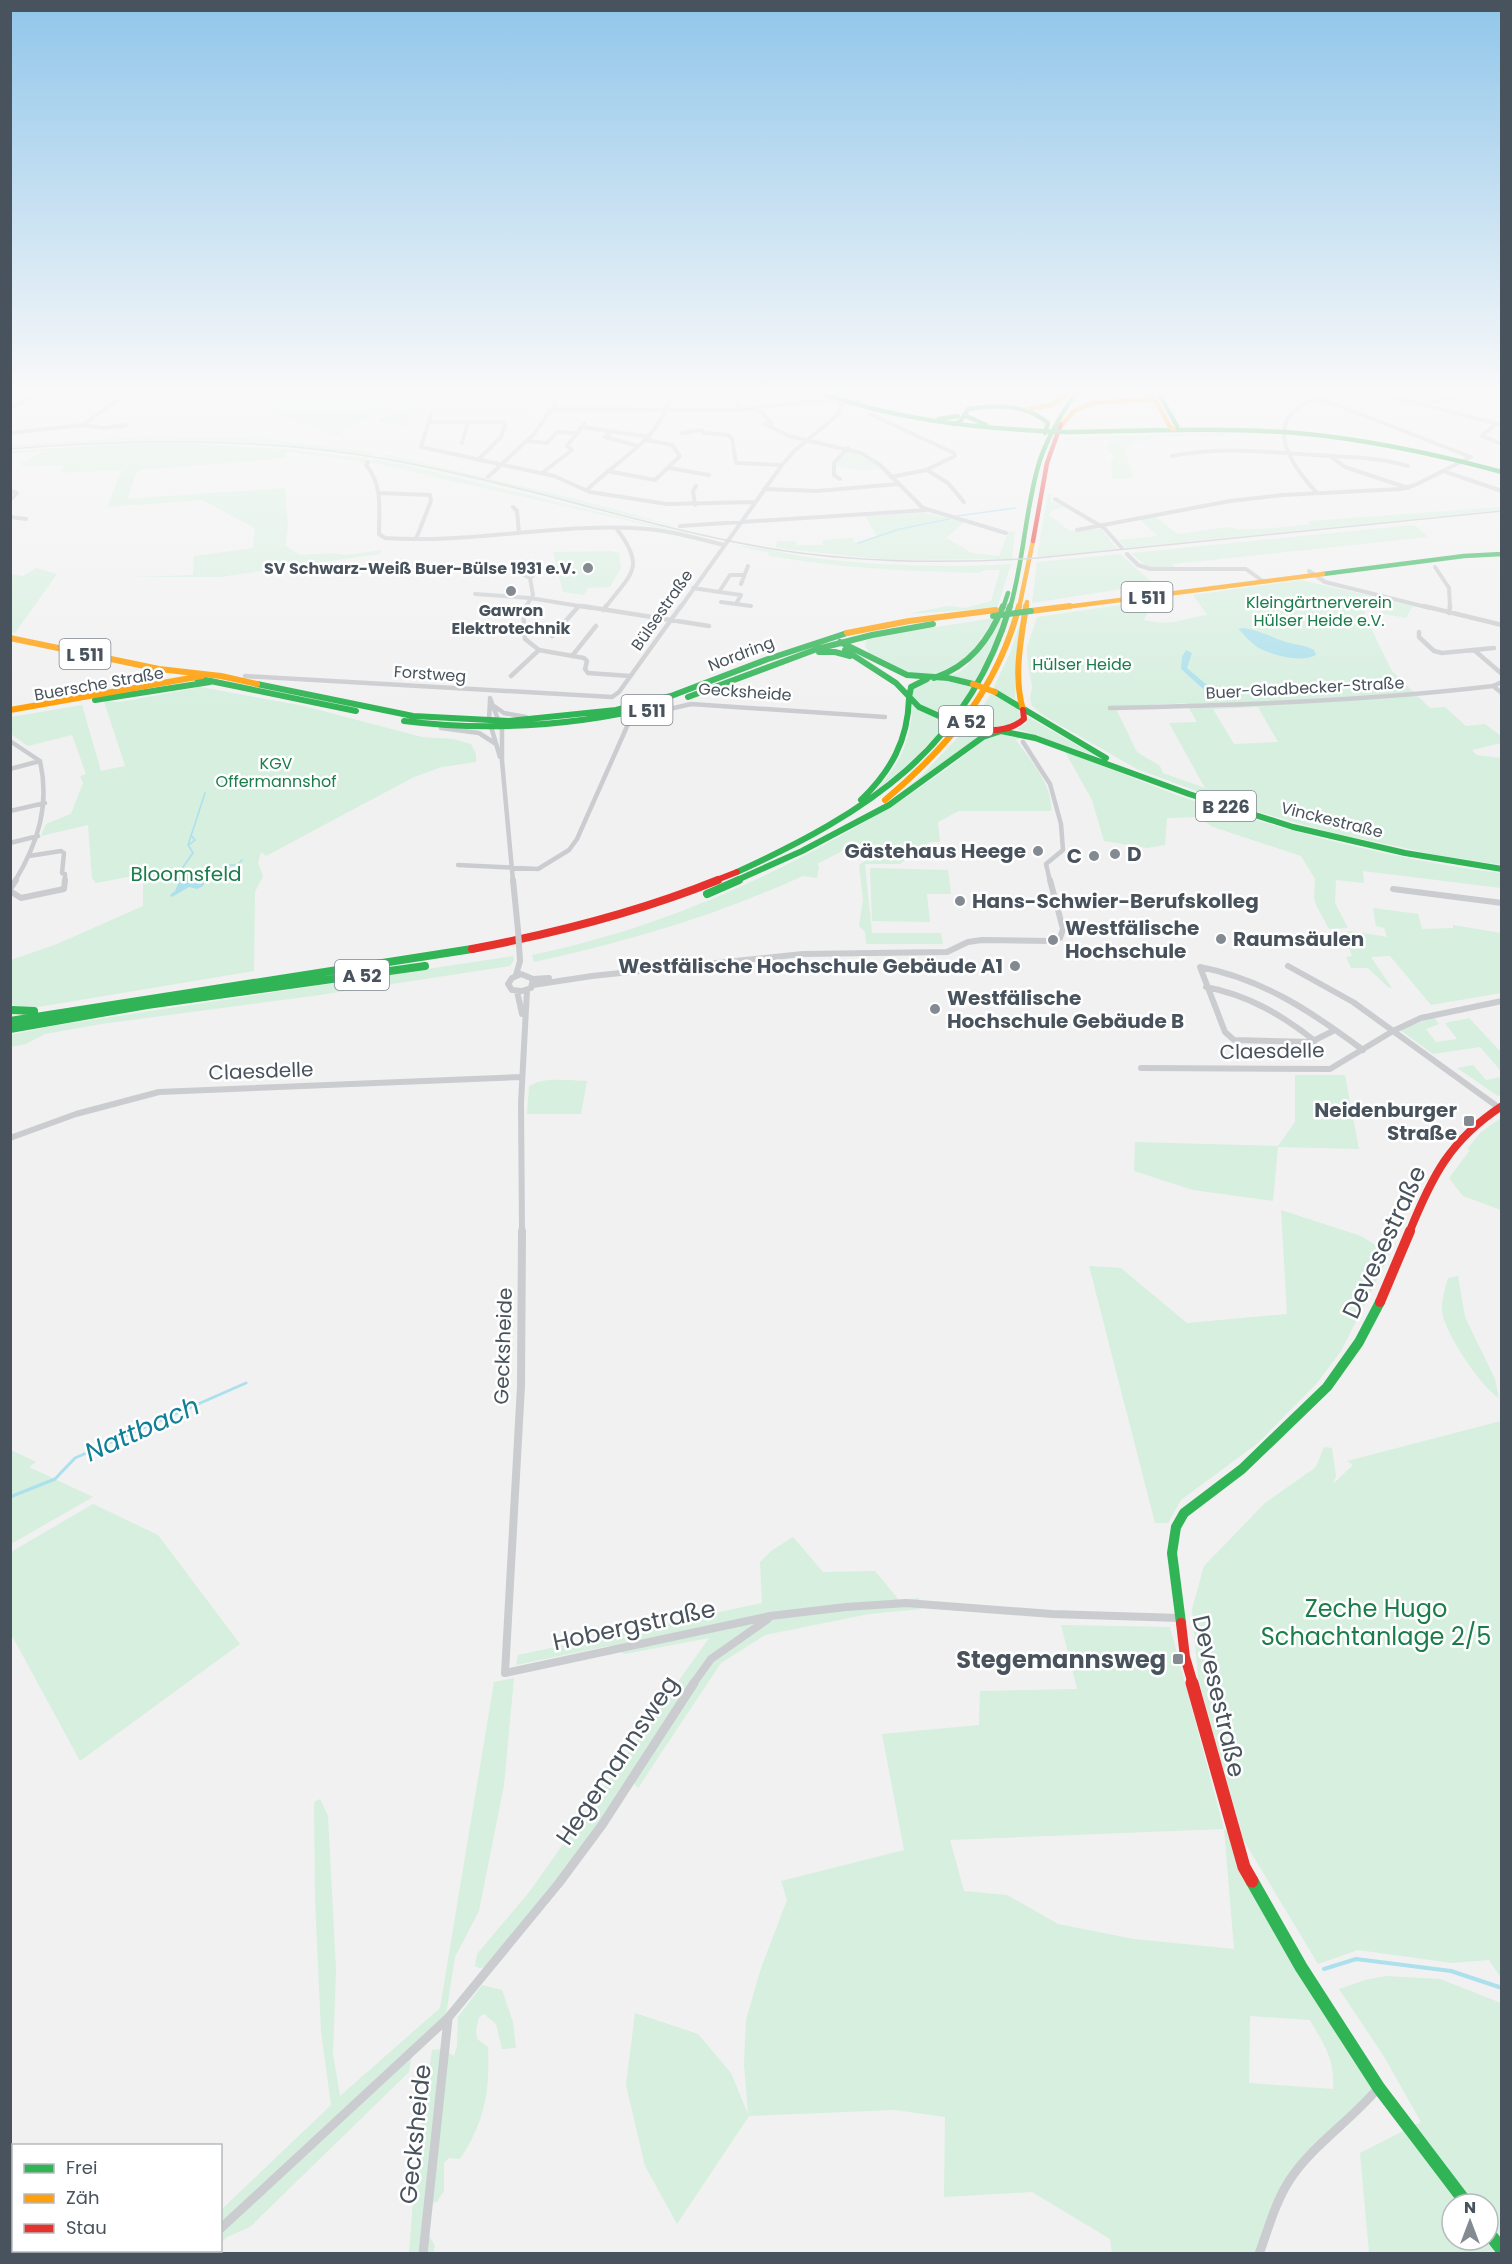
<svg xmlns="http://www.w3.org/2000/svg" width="1512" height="2264" font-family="Poppins,sans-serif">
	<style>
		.green { fill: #d6efdf; fill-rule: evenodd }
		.water { fill: #ace0ec }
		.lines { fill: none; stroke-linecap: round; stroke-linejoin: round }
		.stream-far2 { stroke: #ace0ec; stroke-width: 1.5 }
		.stream-far1 { stroke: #ace0ec; stroke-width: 3 }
		.stream { stroke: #ace0ec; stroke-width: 4 }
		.street-far4 { stroke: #cacccf; stroke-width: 4 }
		.street-far3 { stroke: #cacccf; stroke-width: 4.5 }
		.street-far2 { stroke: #cacccf; stroke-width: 6 }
		.street-far1 { stroke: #cacccf; stroke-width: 8 }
		.street { stroke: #cacccf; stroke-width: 9 }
		.fast-far4 { stroke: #30b455; stroke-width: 4.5 }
		.fast-far3 { stroke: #30b455; stroke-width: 6 }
		.fast-far2 { stroke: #30b455; stroke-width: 8 }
		.fast-far1 { stroke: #30b455; stroke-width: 10 }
		.fast { stroke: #30b455; stroke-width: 13 }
		.slow-far1 { stroke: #ff9f0a; stroke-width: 4.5 }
		.slow { stroke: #ff9f0a; stroke-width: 6 }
		.jam-far4 { stroke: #e5322d; stroke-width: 4.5 }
		.jam-far3 { stroke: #e5322d; stroke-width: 6 }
		.jam-far2 { stroke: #e5322d; stroke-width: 8 }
		.jam-far1 { stroke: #e5322d; stroke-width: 10 }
		.jam { stroke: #e5322d; stroke-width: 13 }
		.rail { stroke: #c5c7c9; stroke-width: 1.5 }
		.street-bridge { stroke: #cacccf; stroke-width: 6 }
		.fast-bridge-far1 { stroke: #30b455; stroke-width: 4.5 }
		.fast-bridge { stroke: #30b455; stroke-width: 6 }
		.slow-bridge { stroke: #ff9f0a; stroke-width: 6 }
		.poi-dot { fill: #838a91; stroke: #fff; stroke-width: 2 }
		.labels { text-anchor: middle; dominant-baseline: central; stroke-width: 5; stroke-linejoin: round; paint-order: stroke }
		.far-poi-label { font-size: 16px; font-weight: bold; fill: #48535d; stroke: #fff; text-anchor: end }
		.far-park-label { font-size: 16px; fill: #1a7d4a; stroke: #fff }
		.far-street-label { font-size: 16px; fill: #48535d; stroke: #fff }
		.shield { fill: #fff; stroke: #7f878e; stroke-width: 1.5 }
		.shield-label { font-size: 18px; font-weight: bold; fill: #48535d }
		.poi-label { font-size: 20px; font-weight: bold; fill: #48535d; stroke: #fff; text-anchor: start }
		.park-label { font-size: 20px; fill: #1a7d4a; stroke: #fff }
		.street-label { font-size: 20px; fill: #48535d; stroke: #fff }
		.near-street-label { font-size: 24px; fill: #48535d; stroke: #fff }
		.near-park-label { font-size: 24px; fill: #1a7d4a; stroke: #fff }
		.near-poi-label { font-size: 24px; font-weight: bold; fill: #48535d; stroke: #fff; text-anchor: end }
		.near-water-label { font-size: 26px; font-style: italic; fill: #107f98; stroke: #fff }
	</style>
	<rect width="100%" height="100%" fill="#f1f1f1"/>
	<path class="green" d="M236 394H398L391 410 378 412 336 436 283 416H279L264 406 232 395Z
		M399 394H555V403L533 407 531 412 412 411 406 427 377 421 393 412Z
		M1231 432 1223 434V436C1197 437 1146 433 1125 449L1133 478 1113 479 1110 464 1114 457 1106 449 1109 440H1063V438Z
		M146 437 266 439 376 453 373 456C253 437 131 436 11 448V446L29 444Z
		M180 443 286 449 371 459 362 465 359 461 286 452V458L141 470 137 472 127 499 285 488 288 527 285 545 299 555 334 553 345 555 382 550 379 554 220 577H130L193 575 194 556 253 548 255 528 202 500 107 507 122 470 59 473 64 465 26 467 19 464 44 451 11 454V451L115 444Z
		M850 450 867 458 881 469 859 471 835 465 842 454Z
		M386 454 592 503 682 528 378 457Z
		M374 459 414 467 722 542 369 462Z
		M1048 494H1051V502L1066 506 1050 511 1049 515 1070 531 1101 529 1117 549 1037 557Z
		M1501 507V510L1126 548 1119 540 1158 536 1139 519 1155 516 1177 534 1230 527C1241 533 1294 526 1310 524L1308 521Z
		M926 513 964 522 946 538 972 553 999 556 1009 531 1015 532 1012 559 889 560 776 548 777 541H796V545H823V540L852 538 855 543 877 537 865 516Z
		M1414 525 1428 537 1173 564 1175 568 1147 567 1131 553Z
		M738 546C766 547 793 556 821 559 884 566 948 568 1011 564L997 608 907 614 948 606 965 608 991 601 1000 570H984L979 573C908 571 838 568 769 556V553Z
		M611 551 619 553 621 568 610 587 588 588 584 595 563 592 553 552Z
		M1120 554 1154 584 1032 603 1037 562Z
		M36 568 57 574 15 633 11 632V574L23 576Z
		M1301 580 1375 597 1364 614 1392 671 1430 708 1445 707 1466 726 1485 724 1501 736V743L1472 750 1477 755 1501 758V865L1437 855 1329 832 1234 805 1137 769 1046 717 1032 706 1030 698 1032 687 1027 658V647L1037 617 1142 602 1147 614 1144 620C1175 627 1178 619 1207 615L1193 595ZM1186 703 1197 722 1169 723 1205 788 1163 773 1160 766 1137 752 1115 707ZM1258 707 1278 742 1234 744 1213 709Z
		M1389 601 1413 606 1406 618 1379 613Z
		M1003 617 986 663 975 683 948 677 961 671 967 666Z
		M1022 617 1017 654 1015 699 993 689 1010 653Z
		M994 618C977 648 956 682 917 675 900 672 884 660 869 653L865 646 866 641 872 637Z
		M935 679 973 687 951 719 922 707 913 697 912 689 923 682Z
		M201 687 304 706 422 737 454 739 471 744 476 754V762L442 767 414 777 266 856 261 852 258 863 263 876 255 892 254 971 26 1009 11 1004V960L57 944 143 906V874L96 883 92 878 88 825 41 836 46 824 71 814 83 783 80 776 86 774 72 735 28 746 11 734V717L82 705 101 771 125 766 104 701 120 702Z
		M991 694C1003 699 1019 703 1021 717 1009 734 988 727 970 725Z
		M912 705 948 724 909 764 874 792C898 768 912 740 912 705Z
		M1028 717 1096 756 1017 729 1026 723Z
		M966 729 987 733 899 794 921 776Z
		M998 733 1025 736 1016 740C1031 761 1053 785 1051 811H959L938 822 940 842H930L900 864H865L872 933H941L943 944H866L865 932 859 926 863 900 859 865 866 860 864 849 850 847 817 864 819 866 817 878 803 876C717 915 627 942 534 962L532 955C658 929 775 877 885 810 909 796 931 780 953 764 968 753 980 741 998 733Z
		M1064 750C1116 770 1168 794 1222 810 1313 838 1407 862 1501 873V888L1363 871 1364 883 1336 880 1335 903 1348 928 1329 929 1317 907 1314 898 1315 879 1301 856 1213 827 1198 817 1167 818 1165 845 1147 848 1104 841 1092 800Z
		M870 868 948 870 951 894H927L930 922 872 921Z
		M1373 908 1418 914 1422 929 1453 928V925L1501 933V993L1431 1005 1390 956 1371 957 1392 988 1388 987 1368 968H1351L1346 957 1352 956 1347 943 1324 941 1351 931 1387 937 1384 928 1376 926Z
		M513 956 514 960 510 966 320 995 101 1024 45 1034 26 1044 11 1047 10 1035 52 1026Z
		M1434 1017 1439 1024 1426 1029 1436 1042 1457 1039 1445 1023 1469 1018 1501 1052V1071L1480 1047 1433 1054 1400 1030Z
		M1473 1065 1486 1080 1501 1077V1095L1498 1096 1457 1068Z
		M1295 1075H1345L1359 1149 1278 1147 1273 1201 1193 1190 1134 1171 1135 1142 1278 1146 1295 1122Z
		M587 1081 581 1114H527L529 1087C541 1076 571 1081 587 1081Z
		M1501 1118V1210L1463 1196 1449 1178 1470 1150 1467 1149 1481 1132Z
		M1281 1210 1361 1236 1390 1254 1341 1351 1317 1383 1258 1443 1181 1500 1168 1523H1155L1089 1266 1121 1268 1187 1323 1287 1314Z
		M1458 1276 1465 1317 1495 1379 1499 1398C1481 1387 1448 1337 1443 1316 1440 1303 1445 1290 1448 1278Z
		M1501 1421V1978L1489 1960 1452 1963 1358 1950 1318 1964 1244 1841 1198 1678 1192 1609 1204 1566 1265 1503 1316 1467 1324 1447 1332 1448 1336 1476 1333 1484 1353 1465 1347 1461Z
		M11 1450 36 1462 29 1467 93 1497 11 1544Z
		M93 1504 158 1535 240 1644 80 1761 11 1634V1552Z
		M793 1537 823 1572 875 1571 899 1600 919 1598 921 1609 869 1614 765 1635 721 1663 638 1788 629 1778 590 1837 488 1967 479 1968 475 1966 477 1954 530 1891 709 1638 625 1654 608 1646 516 1665 518 1655 762 1603 760 1562 771 1551Z
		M1061 1625 1170 1627 1224 1829 1229 1833 1379 2088 1289 2182 1259 2253 1112 2254 1110 2239 1032 2192 944 2197 945 2117 895 2110 749 2116 677 2224 645 2166 626 2085 635 2013 698 2034 731 2073 748 2114 744 2064 746 2020 761 1968 787 1900 781 1881 904 1850 882 1734 979 1725 980 1691 1077 1689ZM1224 1829 1234 1949 1134 1939 1058 1924 1007 1895 964 1891 950 1840ZM1250 2016 1310 2020C1324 2045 1335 2059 1333 2089L1249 2083Z
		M514 1678 504 1785 479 1911 455 1957 446 2015 414 2044 409 2072 250 2227 227 2237 221 2243V2210L331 2105 321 2032 315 1899 314 1802 320 1799 328 1816 336 1970 333 2054 340 2096 440 2008 494 1682Z
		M1386 1976 1440 1979 1501 2003V2253H1369L1360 2153 1421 2122 1383 2055 1339 1989 1365 1980ZM1452 2204H1488V2240H1452Z
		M482 1985 502 1990 513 2022 516 2048 502 2049 496 2024 484 2014 479 2017 476 2030 477 2039 488 2047C490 2090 485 2122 460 2159L449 2158 444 2163V2191L437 2202 425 2204 423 2224 435 2246 433 2253 409 2254 416 2161 432 2050 442 2049 454 2056 457 2046 458 2017Z"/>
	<path class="water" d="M1243 628C1259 630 1271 637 1286 642 1296 645 1305 645 1314 650L1316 655C1301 663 1274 656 1259 648 1250 643 1245 635 1238 629Z
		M1186 650 1192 653 1187 668 1215 692 1221 694V697L1211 696 1181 669 1182 657Z
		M207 872 210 873 203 886 197 889 189 887 172 897 170 895 175 891 183 873Z"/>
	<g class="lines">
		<path class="stream-far2" d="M957 516 1015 508
			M858 543 900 529 949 519
			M189 845 195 840 191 835
			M184 873 183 867 193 853 188 845 205 793
			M205 880 221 872 227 865H237L242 860"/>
		<path class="stream-far1" d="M10 1497 55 1479 75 1458 246 1383"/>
		<path class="stream" d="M1324 1969 1356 1959 1451 1971 1502 1988"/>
		<path class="street-far4" d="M734 394 740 410
			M1380 394 1502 425
			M1422 405 1467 394
			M10 408 37 394
			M549 409 740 410 823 400 860 402
			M758 409 772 423
			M431 414 421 447 554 476 590 492 667 504 755 502
			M870 414 954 453 955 456 926 470 891 477
			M429 422H503L505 425 501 437 478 460
			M771 422 765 424 789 436 861 453 880 465 923 508 1006 533
			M1496 424 1482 436 1502 444
			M83 425 105 428 126 425 117 427
			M581 427 650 437
			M611 432 605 437 638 446
			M10 433 83 425 119 399
			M682 433 701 430 704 433 728 435 732 439 736 463 782 465
			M527 441 547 443 557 432 576 433
			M462 443 468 422
			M1172 456C1220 446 1268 452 1316 455 1347 457 1378 457 1408 466
			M1330 456 1345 467 1408 488
			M368 462 366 465C383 485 379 509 379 534L385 538C473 544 560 522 647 529 673 531 699 539 724 545
			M669 468 709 475
			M927 470 948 483 964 502
			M607 471 655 480 680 456 672 445 647 440
			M1446 472 1502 491
			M542 473 572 450 567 446 585 423
			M488 477 534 434 556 403
			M840 479 834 475V463L848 448
			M588 489C619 458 661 440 671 394
			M764 489 817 491 898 484
			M10 491 17 493 10 500
			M379 493 430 495 431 501 416 539
			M1317 493C1299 474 1267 434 1295 410 1306 401 1322 398 1335 394
			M1055 499 1104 528 1122 548
			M695 505 693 491 696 486
			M513 507 517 511 519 533
			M10 517 26 519
			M680 526 928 510
			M1077 530 1230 501 1283 495 1401 489 1415 485 1471 457 1308 394
			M1127 554 1138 565 1150 569H1246L1264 582
			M1435 567 1449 588 1450 608
			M515 571 530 578 533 595 525 608
			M1309 571 1325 582 1430 608
			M530 578 540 569
			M741 584 748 566
			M693 588 719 592 730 575H743
			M719 592 741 595 736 604 751 606
			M475 594 530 598 591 608
			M721 602 736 604
			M605 608C631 573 647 568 616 528
			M680 608 782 465 794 451 840 413 841 400 834 394"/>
		<path class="street-far3" d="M526 606 523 611 525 639 539 650 584 658 587 661 585 669 588 673 630 676
			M582 606 709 626
			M1424 606 1502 625
			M603 610 606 606
			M1449 613 1450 606
			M1419 632V637L1434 651 1442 653 1494 648
			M552 636 579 606
			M1474 650 1502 674
			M572 656 596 626
			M245 676 612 697 619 692 681 606
			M511 676 539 650
			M1493 686 1502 693
			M490 698 502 730V761L513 881
			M490 700 489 720 500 757
			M494 706 504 713 526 717
			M1110 708C1238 705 1366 701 1493 686L1502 682
			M441 728 479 733 496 744
			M10 741 40 761C50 805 38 843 15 881
			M1023 742 1050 784 1061 824 1063 850 1046 864 1050 881
			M10 769 40 761
			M10 811 45 803
			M10 843 38 836
			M29 856 61 851 64 853 62 873 65 874V881
			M458 865 538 869 569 850 577 839 629 722 635 717 691 704 885 717"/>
		<path class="street-far2" d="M513 880 518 930
			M10 889 16 880
			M1393 889 1502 903
			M10 891 21 898 64 889 65 880
			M1288 966 1353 1002 1498 1107
			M521 974 533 979 531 988 522 991 512 990 508 984 512 978Z
			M516 975 520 961
			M533 979 549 978
			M533 985 592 976 803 954 947 952 968 942 982 940 1050 941 1060 938 1063 929 1050 880
			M1206 987C1248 995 1282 1015 1315 1041
			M517 991 522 1014
			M1335 1030 1311 1042 1234 1040 1225 1032 1200 967C1263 979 1312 1012 1363 1050
			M1141 1068 1330 1069 1393 1031 1421 1018 1502 1001
			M10 1138 76 1114 159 1092 520 1077
			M522 1233 521 1103 527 990"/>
		<path class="street-far1" d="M522 1231 521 1386 505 1673 770 1616 846 1607 906 1603 1052 1614 1180 1618
			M693 1684 711 1659 768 1619"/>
		<path class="street" d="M220 2229 448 2018 559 1883 602 1825 694 1683
			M195 2254 198 2250
			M423 2254 448 2019
			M1259 2254C1268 2230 1275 2203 1289 2181 1312 2145 1351 2121 1378 2088"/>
		<path class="fast-far4" d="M824 394C894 419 967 427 1041 431
			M1159 394 1177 426
			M964 415 986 425
			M939 419 958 416
			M954 424 960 422 968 409C996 404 1025 404 1048 423L1045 433
			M1065 432C1142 431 1220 427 1297 433 1366 439 1435 454 1502 472
			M1323 574 1464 556 1502 554
			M1003 608 1008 593
			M1010 608C1024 560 1025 510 1039 463 1047 438 1060 416 1075 394"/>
		<path class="fast-far3" d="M840 642 907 675 948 678 973 684
			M845 650 896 683 919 707 948 720
			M819 652H835L850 656
			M196 678 356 711
			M934 678C970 666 989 640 1003 606
			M257 684 413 716 509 721 616 710 671 696 768 659 847 633
			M995 692 1106 758
			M688 697 817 649 872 635 933 624
			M909 698 911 687 927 679
			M95 700 210 682
			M404 721C492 732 575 726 661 705
			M1001 731 1035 738 1189 794 1293 827 1405 853 1502 869
			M861 800C891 771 908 740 909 698
			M737 872C866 813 968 749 1010 606
			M735 881 802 851 889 805 983 737 1001 731"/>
		<path class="fast-far2" d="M707 894 739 880
			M12 1010 34 1011
			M10 1021 472 949
			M10 1029 147 1005 425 966"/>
		<path class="fast-far1" d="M1181 1623 1172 1553 1176 1527 1184 1513 1242 1469 1327 1387 1359 1342 1380 1302"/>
		<path class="fast" d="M1252 1881 1301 1967 1379 2088 1467 2204
			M1488 2232 1502 2250"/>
		<path class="slow-far1" d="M1152 394 1170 427 1174 429
			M1028 409 1049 406 1069 394
			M1060 427 1074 411 1093 403 1155 399
			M1019 608 1033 541
			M1026 608 1027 602
			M1058 608 1323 574"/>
		<path class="slow" d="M1031 611 1070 606
			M847 633 909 621 996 610
			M10 638 159 669 221 676 257 684
			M10 710 202 676
			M1023 710C1013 675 1021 641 1026 606
			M885 800C948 747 998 688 1019 606"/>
		<path class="jam-far4" d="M1033 541 1047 463 1061 424"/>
		<path class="jam-far3" d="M970 727C990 731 1008 733 1024 719L1023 710
			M714 881 737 872"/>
		<path class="jam-far2" d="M472 949C556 933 639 912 718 880
			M1409 1233C1432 1176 1450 1140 1502 1106"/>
		<path class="jam-far1" d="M1380 1302 1410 1231
			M1181 1623 1185 1657 1193 1684"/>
		<path class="jam" d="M1192 1683 1244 1867 1252 1881"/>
		<path class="rail" d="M10 449C135 439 261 437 385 459 512 481 634 524 761 547 852 563 945 564 1037 558L1502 511"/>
		<path class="street-bridge" d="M518 930 520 961"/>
		<path class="fast-bridge-far1" d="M1041 431 1065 432"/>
		<path class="fast-bridge" d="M993 616 1031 611
			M948 720 970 727"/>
		<path class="slow-bridge" d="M973 684 995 692"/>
	</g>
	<linearGradient id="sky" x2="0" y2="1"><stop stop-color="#90c6ea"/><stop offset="0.55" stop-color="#f9f9f9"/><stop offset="1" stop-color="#f9f9f9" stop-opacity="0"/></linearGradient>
	<rect width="1512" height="711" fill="url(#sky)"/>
	<g class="poi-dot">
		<circle cx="588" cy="568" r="6"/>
		<circle cx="511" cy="591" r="6"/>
		<circle cx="1038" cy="851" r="6"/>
		<circle cx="1115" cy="854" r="6"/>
		<circle cx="1094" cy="856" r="6"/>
		<circle cx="960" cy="901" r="6"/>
		<circle cx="1221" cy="939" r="6"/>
		<circle cx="1053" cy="940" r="6"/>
		<circle cx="1015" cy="966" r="6"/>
		<circle cx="935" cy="1009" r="6"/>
		<rect x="1463" y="1115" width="12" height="12" rx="3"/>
		<rect x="1172" y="1653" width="12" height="12" rx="3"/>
	</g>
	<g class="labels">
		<g class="far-poi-label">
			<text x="576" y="568">SV Schwarz-Weiß Buer-Bülse 1931 e.V.</text>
			<text x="511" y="610" text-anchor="middle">Gawron<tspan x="511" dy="18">Elektrotechnik</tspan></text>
		</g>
		<g class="far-park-label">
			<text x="1319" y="602">Kleingärtnerverein<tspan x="1319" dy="18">Hülser Heide e.V.</tspan></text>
			<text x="1082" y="664">Hülser Heide</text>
			<text x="276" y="763">KGV<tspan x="276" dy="18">Offermannshof</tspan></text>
		</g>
		<g class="far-street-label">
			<text transform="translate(662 610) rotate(-55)">Bülsestraße</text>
			<text transform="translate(741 654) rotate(-21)">Nordring</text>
			<text transform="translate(430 674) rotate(4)">Forstweg</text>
			<text transform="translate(99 684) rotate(-10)">Buersche Straße</text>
			<text transform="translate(1305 688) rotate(-3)">Buer-Gladbecker-Straße</text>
			<text transform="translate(745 692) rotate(4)">Gecksheide</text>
			<text transform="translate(1332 820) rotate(14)">Vinckestraße</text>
		</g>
		<g class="shield">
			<rect x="1121.5" y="582" width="51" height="30" rx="4.5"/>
			<rect x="59.5" y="639" width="51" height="30" rx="4.5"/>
			<rect x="621.5" y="695" width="51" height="30" rx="4.5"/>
			<rect x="939" y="706" width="54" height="30" rx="4.5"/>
			<rect x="1196" y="791" width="60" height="30" rx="4.5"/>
			<rect x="335" y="960" width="54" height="30" rx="4.5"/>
		</g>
		<g class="shield-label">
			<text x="1147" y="597">L 511</text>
			<text x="85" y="654">L 511</text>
			<text x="647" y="710">L 511</text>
			<text x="966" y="721">A 52</text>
			<text x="1226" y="806">B 226</text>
			<text x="362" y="975">A 52</text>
		</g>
		<g class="poi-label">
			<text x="1026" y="851" text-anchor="end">Gästehaus Heege</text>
			<text x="1127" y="854">D</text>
			<text x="1082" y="856" text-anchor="end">C</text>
			<text x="972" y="901">Hans-Schwier-Berufskolleg</text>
			<text x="1065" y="928">Westfälische<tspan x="1065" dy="23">Hochschule</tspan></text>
			<text x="1233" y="939">Raumsäulen</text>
			<text x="1003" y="966" text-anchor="end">Westfälische Hochschule Gebäude A1</text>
			<text x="947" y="998">Westfälische<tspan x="947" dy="23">Hochschule Gebäude B</tspan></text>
			<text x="1457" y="1110" text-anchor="end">Neidenburger<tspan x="1457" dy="23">Straße</tspan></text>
		</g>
		<g class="park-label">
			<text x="186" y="874">Bloomsfeld</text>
		</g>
		<g class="street-label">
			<text transform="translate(1272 1051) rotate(-1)">Claesdelle</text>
			<text transform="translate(261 1071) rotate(-2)">Claesdelle</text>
			<text transform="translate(503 1346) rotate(-88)">Gecksheide</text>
		</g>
		<g class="near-street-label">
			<text transform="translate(1384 1242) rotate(-65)">Devesestraße</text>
			<text transform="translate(634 1625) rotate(-12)">Hobergstraße</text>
			<text transform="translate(1219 1696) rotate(77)">Devesestraße</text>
			<text transform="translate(617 1760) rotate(-56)">Hegemannsweg</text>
			<text transform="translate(415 2134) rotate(-84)">Gecksheide</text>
		</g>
		<g class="near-park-label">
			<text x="1376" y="1608">Zeche Hugo<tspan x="1376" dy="28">Schachtanlage 2/5</tspan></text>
		</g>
		<g class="near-poi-label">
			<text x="1166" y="1659">Stegemannsweg</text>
		</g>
		<g class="near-water-label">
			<text transform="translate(142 1429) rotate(-24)">Nattbach</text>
		</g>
	</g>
	<rect width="1512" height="2264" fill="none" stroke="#48535d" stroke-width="24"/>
	<rect x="12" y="2144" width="210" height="108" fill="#ffffff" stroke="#b6babe" stroke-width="1.5"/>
	<rect x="24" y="2164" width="30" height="9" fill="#30b455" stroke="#b6babe" stroke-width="1.5"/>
	<text x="66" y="2174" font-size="18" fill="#48535d">Frei</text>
	<rect x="24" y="2194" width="30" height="9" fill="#ff9f0a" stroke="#b6babe" stroke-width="1.5"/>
	<text x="66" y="2204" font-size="18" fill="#48535d">Zäh</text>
	<rect x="24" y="2224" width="30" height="9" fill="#e5322d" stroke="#b6babe" stroke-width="1.5"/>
	<text x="66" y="2234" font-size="18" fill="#48535d">Stau</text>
	<g transform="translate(1470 2222)"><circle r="28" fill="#ffffff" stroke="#b6babe" stroke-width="1.5"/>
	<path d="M0-4.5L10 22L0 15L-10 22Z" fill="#838a91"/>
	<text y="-9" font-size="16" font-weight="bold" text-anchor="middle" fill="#48535d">N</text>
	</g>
</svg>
